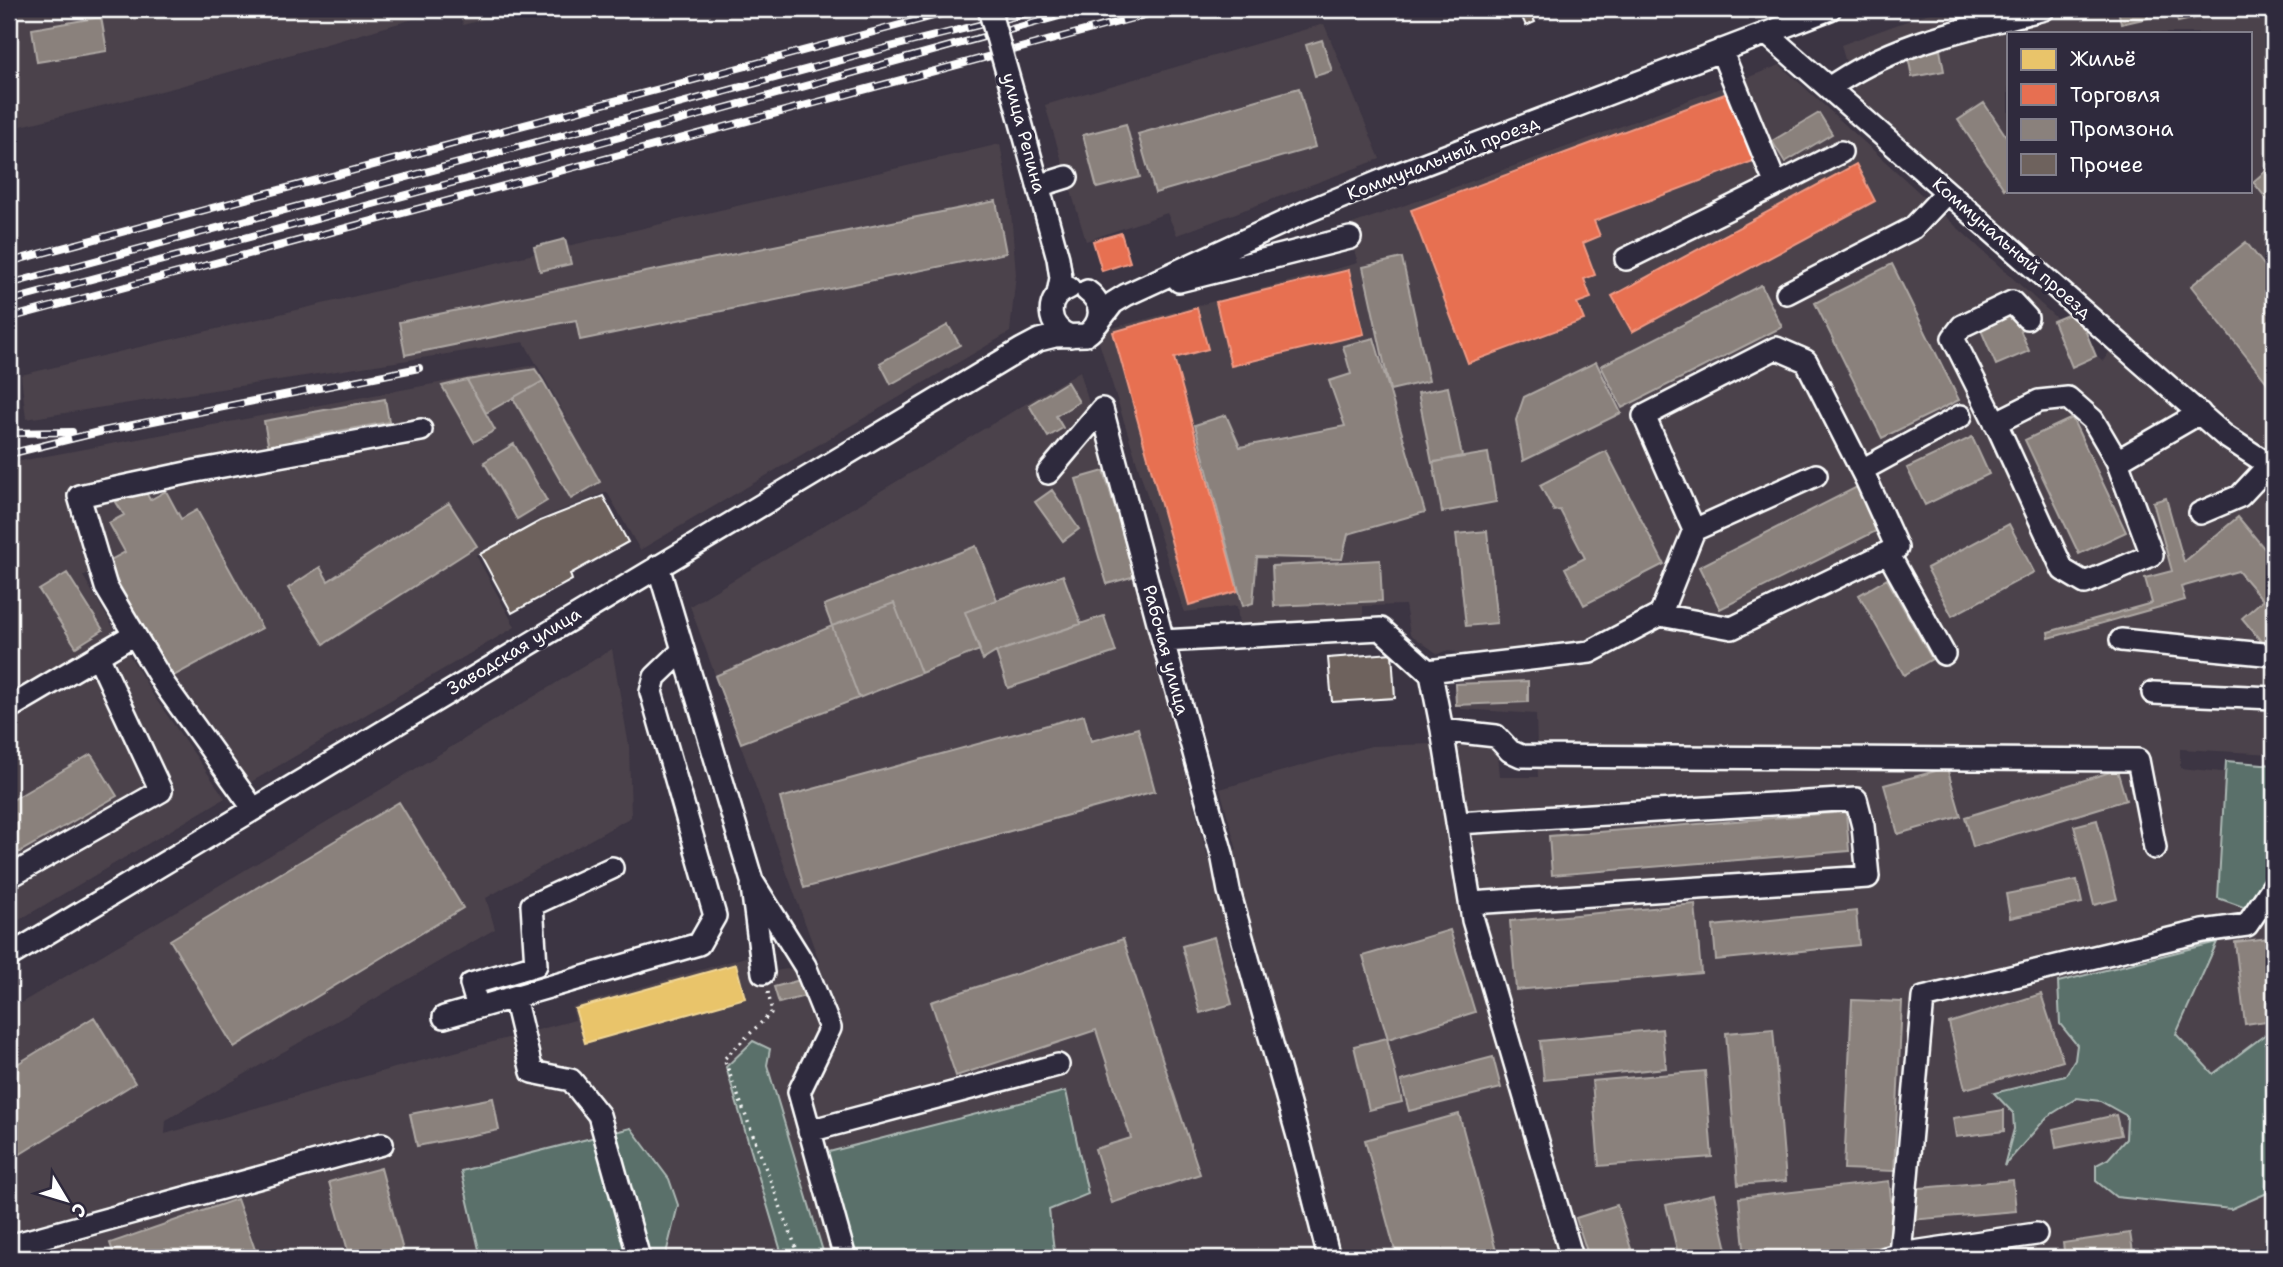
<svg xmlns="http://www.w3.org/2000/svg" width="2283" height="1267" font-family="'Shantell Sans',sans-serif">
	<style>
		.built { fill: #4b424b; fill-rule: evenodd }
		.green { fill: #5a706a; stroke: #acb8b4; stroke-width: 2 }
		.homes { fill: #e9c46a; stroke: #f0d697; stroke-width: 2 }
		.shops { fill: #e76f51; stroke: #ee9a85; stroke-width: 2 }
		.industry { fill: #8a817c; stroke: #ada7a3; stroke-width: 2 }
		.building { fill: #6e625d; stroke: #fff; stroke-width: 2 }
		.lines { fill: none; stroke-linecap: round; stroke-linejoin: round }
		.minor-casing { stroke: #fff; stroke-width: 26 }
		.path { stroke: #fff; stroke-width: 3.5; stroke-dasharray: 2 5; stroke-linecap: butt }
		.minor { stroke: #2f2a3d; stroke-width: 21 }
		.rail-casing { stroke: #fff; stroke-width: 8 }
		.rail { stroke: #2f2a3d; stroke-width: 5; stroke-dasharray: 16; stroke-linecap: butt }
		.minor-bridge-casing { stroke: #fff; stroke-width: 26; stroke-linecap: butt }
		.minor-bridge { stroke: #2f2a3d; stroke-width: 21 }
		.labels { text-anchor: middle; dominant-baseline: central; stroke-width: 7; stroke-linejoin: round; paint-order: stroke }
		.street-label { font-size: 18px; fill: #fff; stroke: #2f2a3d }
	</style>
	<rect width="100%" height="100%" fill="#3c3543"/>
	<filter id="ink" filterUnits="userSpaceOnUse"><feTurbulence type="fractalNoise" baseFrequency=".0143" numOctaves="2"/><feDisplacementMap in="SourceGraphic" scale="14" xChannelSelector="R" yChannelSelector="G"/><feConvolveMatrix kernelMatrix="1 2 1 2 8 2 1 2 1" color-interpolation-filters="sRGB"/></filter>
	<g filter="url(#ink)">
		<path class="built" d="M9 9H448L177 87 9 129Z
			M459 9H521L463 25Z
			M1940 9H2274V754L2180 749V768L2274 777V1258H9V1010L402 777 612 649 629 746 631 817 486 898 495 929 166 1120 165 1134 387 1070 575 1020 572 1007 749 956 755 974 820 964 690 606 1080 371 1143 599 1140 600 1142 611 1208 858 1237 850 1220 789 1371 746 1496 742 1499 777H1538L1536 714 1461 709 1456 652 1445 651 1438 654 1410 634 1405 605 1363 606V628L1239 624 1237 606 1184 612 1099 342 1105 330 1358 263 1347 226 1572 145 1780 65 2103 361 2121 335 1857 103 1841 45ZM2008 33H2250V191H2008Z
			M1324 24 1380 159 1177 235 1167 213 1086 241 1045 105Z
			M1000 144 1010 199 1016 274 1010 332 640 550 607 492 539 519 476 555 515 627 246 785 170 678 107 563 83 576 153 695 225 798 9 926V463L535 365 574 431 524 342 26 419 21 375Z"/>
		<path class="green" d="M2226 761 2274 765V918L2218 898Z
			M2217 942 2176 1034 2213 1074 2274 1028V1190L2231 1209 2116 1197 2096 1181V1165L2108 1159 2126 1139 2127 1116 2100 1101 2077 1098 2047 1117 2004 1166 2014 1129 2013 1113 1994 1093 2065 1076 2075 1060 2077 1045 2060 1024 2058 982Z
			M753 1041 770 1049 767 1065 825 1258H783L726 1067Z
			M1066 1091 1088 1194 1049 1210 1055 1258H854L825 1153Z
			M631 1128 669 1179 678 1205 665 1258H481L461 1171Z"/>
		<path class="homes" d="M736 964 745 998 585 1043 575 1009Z"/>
		<path class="shops" d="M1730 92 1756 160 1594 221 1600 236 1583 243 1595 275 1584 279 1591 298 1577 303 1584 320 1468 363 1411 210Z
			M1856 164 1875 201 1632 332 1612 296Z
			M1121 233 1130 262 1102 271 1093 241Z
			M1349 270 1364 334 1231 366 1216 302Z
			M1197 308 1208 349 1174 358 1238 591 1189 605 1113 332Z"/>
		<path class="industry" d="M2118 9H2146L2148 18 2121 24Z
			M2174 9H2235L2178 22Z
			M101 17 107 51 37 62 32 29Z
			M1322 40 1332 71 1315 76 1306 45Z
			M1940 50 1944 71 1912 77 1908 56Z
			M1299 88 1315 147 1155 193 1138 134Z
			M1984 103 2008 139V186L2004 189 1958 120Z
			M1819 113 1832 134 1785 162 1772 141Z
			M1126 124 1140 177 1097 188 1083 135Z
			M2274 164V208L2253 182Z
			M996 201 1006 253 580 340 576 320 405 355 399 322Z
			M565 239 571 264 540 271 534 247Z
			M2246 242 2274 278V387L2272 389 2191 286Z
			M1402 258 1429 381 1390 390 1363 267Z
			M1892 264 1959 400 1882 438 1815 303Z
			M1761 285 1782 327 1622 408 1601 366Z
			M2011 308 2029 351 1996 365 1978 323Z
			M2077 311 2096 356 2072 367 2053 321Z
			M948 325 960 345 891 384 880 363Z
			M1374 338 1425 512 1348 534 1342 559 1257 557 1253 603 1243 606 1195 425 1226 415 1240 447 1345 426 1329 381 1351 374 1343 346Z
			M1596 362 1621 413 1523 461 1516 420 1524 397Z
			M535 369 543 381 486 413 467 380Z
			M467 380 495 430 474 442 442 386Z
			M543 381 600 482 571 499 513 398Z
			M1067 382 1079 402 1056 416 1063 428 1048 437 1029 405Z
			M1448 387 1462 456 1432 463 1418 393Z
			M385 399 389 422 294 439 296 450 270 455 264 421Z
			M2072 418 2126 532 2079 554 2025 440Z
			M1972 437 1989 474 1925 505 1907 468Z
			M514 444 547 501 517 519 484 462Z
			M1606 451 1664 564 1584 605 1565 568 1585 558 1560 510 1554 511 1540 485Z
			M1488 453 1496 502 1442 512 1433 462Z
			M1104 471 1135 576 1107 584 1076 479Z
			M1859 486 1880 529 1720 609 1699 567Z
			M143 487 150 500 166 491 181 519 197 510 262 628 170 678 107 562 125 552 109 523 124 515 116 502Z
			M1052 490 1079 529 1063 541 1035 502Z
			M2166 498 2184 562 2238 517 2274 560V647L2269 651 2242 618 2263 600 2238 571 2181 587 2185 600 2049 638 2048 632 2152 603 2145 578 2172 571 2153 502Z
			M449 503 477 546 324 644 288 588 320 567 328 581Z
			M2009 524 2034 572 1952 616 1927 568Z
			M1487 531 1497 623 1466 626 1456 534Z
			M976 546 997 600 965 612 980 650 921 673 894 603 832 626 824 605Z
			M1380 560 1382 601 1274 606 1272 566Z
			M67 573 103 630 76 647 39 590Z
			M1063 575 1081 624 996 652 983 660 965 612Z
			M1887 579 1932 659 1904 675 1859 595Z
			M894 603 921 673 859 698 832 626Z
			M1104 616 1116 652 1008 688 996 652Z
			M832 626 859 698 741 743 715 676Z
			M1528 681V702L1456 705 1455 684Z
			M1084 715 1091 741 1138 728 1155 791 804 888 780 798Z
			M91 754 117 796 9 858V802Z
			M1947 768 1961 816 1898 834 1884 785Z
			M2117 770 2126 800 1973 847 1965 817Z
			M399 802 463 908 234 1047 170 940Z
			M1846 812 1849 851 1552 875 1549 836Z
			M2097 820 2117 899 2094 905 2074 826Z
			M2077 880 2082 903 2010 918 2006 894Z
			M1695 904 1701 973 1516 990 1510 921Z
			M1856 911 1859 945 1716 960 1713 926Z
			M1450 930 1475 1012 1388 1039 1363 956Z
			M1214 937 1232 1004 1200 1013 1182 946Z
			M2268 938 2274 989V1020L2245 1024 2235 942Z
			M1123 939 1200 1174 1112 1203 1095 1149 1131 1138 1096 1030 956 1076 931 1002Z
			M800 980 805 996 779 1003 774 987Z
			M2041 994 2063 1061 1965 1089 1949 1023Z
			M1852 1000 1902 1002 1894 1171 1844 1169Z
			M94 1017 135 1083 9 1161V1069Z
			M1662 1029 1666 1068 1544 1080 1540 1041Z
			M1773 1029 1786 1181 1738 1185 1726 1033Z
			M1387 1038 1402 1102 1369 1110 1354 1046Z
			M1493 1057 1501 1088 1409 1111 1401 1081Z
			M1705 1071 1712 1157 1599 1166 1592 1081Z
			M493 1098 499 1130 417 1146 410 1114Z
			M2004 1110V1131L1956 1137 1953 1118Z
			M1459 1114 1498 1258H1397L1365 1140Z
			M2116 1115 2121 1135 2056 1148 2053 1129Z
			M381 1168 405 1258H350L329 1182Z
			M2013 1180 2016 1211 1911 1220 1909 1189Z
			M1889 1181 1896 1245 1780 1258H1745L1739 1198Z
			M1714 1194 1729 1258H1679L1666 1205Z
			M237 1199 258 1258H115L110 1243Z
			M1617 1205 1634 1258H1589L1576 1218Z
			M2130 1233 2134 1258H2065L2063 1243Z"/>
		<path class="building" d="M1530 11 1535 22 1526 26 1521 15Z
			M603 496 628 542 570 574 572 580 512 613 480 554 540 521Z
			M1392 653 1395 698 1332 702 1328 658Z"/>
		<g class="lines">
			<g class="minor-casing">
				<path id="minor" d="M1766 33 2225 436 2274 468
					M1829 88C1894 42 1968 29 2044 9
					M1014 97 1058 258 1061 278 1058 294
					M1776 185 1841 152
					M1038 186 1067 177
					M1626 259 1776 185 1721 50
					M1179 281 1350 238
					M1069 288C1044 297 1046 328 1071 336
					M1787 293 1913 228 1947 192
					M2027 318 2012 302 1962 326 1953 338 2000 432 2063 570 2085 583 2152 555 2117 461 2200 413
					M1097 324 1113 303 1126 295 1306 212 1398 174 1830 9
					M1102 409 1163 641 1222 854 1229 891 1299 1140 1329 1258
					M1995 423 2039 401 2068 398 2093 420 2117 461
					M1862 470 1961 416
					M1048 473 1102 409
					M2200 513 2240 496 2269 465
					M1694 530 1816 475
					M1888 553 1944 654
					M658 566 752 881 805 966 830 1028 799 1092 845 1258
					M2121 640 2274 655
					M1163 641 1381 629 1431 674 1442 730 1496 736 1510 751 1521 756 2138 760 2155 848
					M1428 671 1590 652 1660 615 1694 530 1644 416 1776 348 1806 361 1866 479 1897 548 1732 628 1660 615
					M2153 693 2274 698
					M9 708 133 635
					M1442 730 1473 920 1572 1258
					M253 808 164 684 106 587 79 496 196 471 421 430
					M1457 823 1856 799 1863 826 1868 877 1471 903
					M9 877 161 791 98 656
					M752 887 763 973
					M9 956 1022 349 1039 340 1055 336 1086 335C1103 323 1104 303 1087 291
					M514 997 532 1072 571 1080 599 1115 639 1258
					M478 1007 471 984 536 965 532 905 612 868
					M444 1017 699 944 715 916 651 692 655 677 682 651
					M809 1131 1058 1065
					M9 1246 382 1144
					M1886 1258 1900 1254 1923 998 2203 931 2247 925 2274 885
					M1900 1258V1254L2036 1234"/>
			</g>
			<path class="path" d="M768 992 772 1012 724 1059 800 1258"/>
			<use href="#minor" class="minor"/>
			<g class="rail-casing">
				<path id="rail" d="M9 262 960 9
					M9 284 890 47 1044 9
					M9 301 489 173 1085 9
					M9 318 1167 9
					M9 433 72 432
					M9 454 103 431 419 368"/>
			</g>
			<use href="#rail" class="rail"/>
			<g class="minor-bridge-casing">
				<path id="minor-bridge" d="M989 9 1014 97"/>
			</g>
			<use href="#minor-bridge" class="minor-bridge"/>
		</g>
	</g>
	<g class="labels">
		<g class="street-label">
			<text transform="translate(1024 133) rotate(75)">улица Репина</text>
			<text transform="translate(1443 158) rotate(-21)">Коммунальный проезд</text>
			<text transform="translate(2012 248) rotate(41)">Коммунальный проезд</text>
			<text transform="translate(1166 650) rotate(75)">Рабочая улица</text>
			<text transform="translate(514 651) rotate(-31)">Заводская улица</text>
		</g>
	</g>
	<rect width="2283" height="1267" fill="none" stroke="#2f2a3d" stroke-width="35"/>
	<rect x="18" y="18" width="2248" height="1232" fill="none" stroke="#fff" stroke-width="2.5" filter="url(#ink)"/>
	<rect x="2007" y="32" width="245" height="161" fill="#2f2a3d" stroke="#827f8b" stroke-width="2"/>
	<rect x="2021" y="49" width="35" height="21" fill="#e9c46a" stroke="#827f8b" stroke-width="2"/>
	<text x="2070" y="66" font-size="21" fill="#ffffff">Жильё</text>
	<rect x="2021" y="84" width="35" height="21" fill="#e76f51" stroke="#827f8b" stroke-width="2"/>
	<text x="2070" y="102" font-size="21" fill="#ffffff">Торговля</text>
	<rect x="2021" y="119" width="35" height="21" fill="#8a817c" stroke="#827f8b" stroke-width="2"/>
	<text x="2070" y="136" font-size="21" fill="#ffffff">Промзона</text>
	<rect x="2021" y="154" width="35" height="21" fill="#6e625d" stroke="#827f8b" stroke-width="2"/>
	<text x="2070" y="172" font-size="21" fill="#ffffff">Прочее</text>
	<g transform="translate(66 1200) rotate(128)" stroke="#2f2a3d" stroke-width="5" paint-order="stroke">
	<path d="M0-5L12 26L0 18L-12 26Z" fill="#ffffff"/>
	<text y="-10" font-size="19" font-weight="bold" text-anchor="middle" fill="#ffffff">С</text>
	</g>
</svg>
